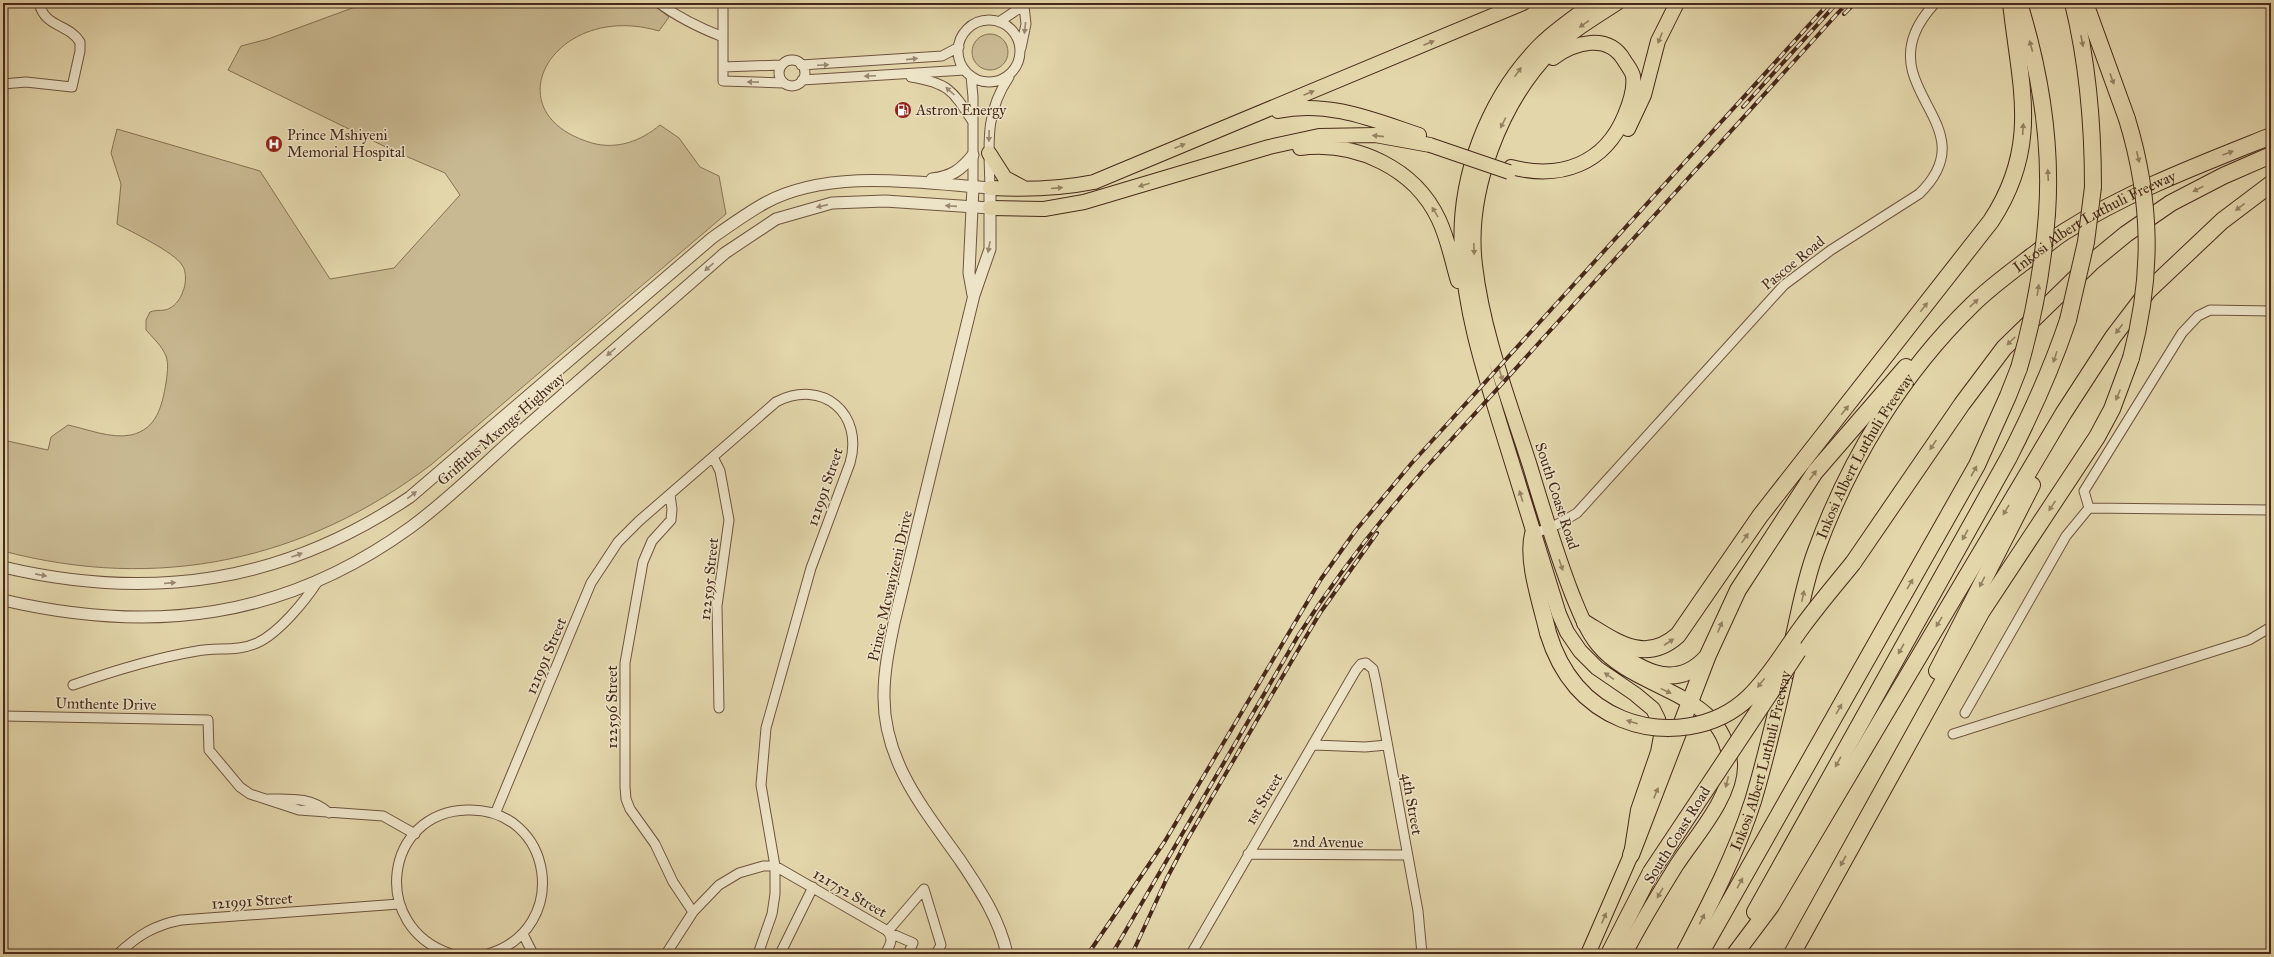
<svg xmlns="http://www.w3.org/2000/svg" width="2274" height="957" font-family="'IM FELL Great Primer',serif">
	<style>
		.green { fill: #c9b992; stroke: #887156 }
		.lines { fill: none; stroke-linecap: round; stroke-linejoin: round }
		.minor-casing { stroke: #6f543e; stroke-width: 11 }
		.tertiary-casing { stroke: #6f543e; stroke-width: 13 }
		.primary-casing { stroke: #48291a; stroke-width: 16 }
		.motorway-casing { stroke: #48291a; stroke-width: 18 }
		.minor { stroke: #ede4c8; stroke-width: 9 }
		.tertiary { stroke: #ede4c8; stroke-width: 11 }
		.primary { stroke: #e3d6ab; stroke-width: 14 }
		.motorway { stroke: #e3d6ab; stroke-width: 16 }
		.rail-casing { stroke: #48291a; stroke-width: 4 }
		.rail { stroke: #ede4c8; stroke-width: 2.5; stroke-dasharray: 8; stroke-linecap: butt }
		.primary-bridge-casing { stroke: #48291a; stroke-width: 16; stroke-linecap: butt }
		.motorway-bridge-casing { stroke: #48291a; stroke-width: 18; stroke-linecap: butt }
		.primary-bridge { stroke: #e3d6ab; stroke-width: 14 }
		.motorway-bridge { stroke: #e3d6ab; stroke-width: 16 }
		.oneway { fill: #968062 }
		.oneway2 { fill: #9a8671 }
		.labels { text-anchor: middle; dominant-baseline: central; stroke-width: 3; stroke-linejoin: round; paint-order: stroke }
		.poi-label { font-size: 15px; fill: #48291a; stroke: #ede4c8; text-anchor: start }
		.street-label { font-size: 15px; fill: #48291a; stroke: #ede4c8 }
	</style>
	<rect width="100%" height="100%" fill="#e3d6ab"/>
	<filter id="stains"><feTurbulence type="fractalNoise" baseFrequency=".005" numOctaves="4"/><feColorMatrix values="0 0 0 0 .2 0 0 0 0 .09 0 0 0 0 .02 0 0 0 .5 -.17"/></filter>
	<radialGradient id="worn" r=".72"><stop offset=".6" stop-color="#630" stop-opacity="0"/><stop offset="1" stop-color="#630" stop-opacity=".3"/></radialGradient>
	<path class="green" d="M366 3H651L669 17 659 31C554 0 489 113 592 143 617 150 641 141 660 125L679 138 700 167 719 176 726 214 432 464C305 561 158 592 3 551V440L48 450 51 437 68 425C87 429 111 439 131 435 157 429 162 406 166 383 167 375 169 364 166 356 162 346 153 338 146 330V320L150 312C157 309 164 312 170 308 176 305 181 298 183 291 186 285 187 271 182 265 174 252 132 232 117 224L121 184 111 153 117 129 260 171 330 279 394 268 460 195 445 173 394 151 228 70 241 46 268 39Z
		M972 52a18 18 0 1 1 36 0a18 18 0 1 1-36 0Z"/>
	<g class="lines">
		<g class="minor-casing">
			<path id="minor" d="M659 3C679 18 700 28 723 37
				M723 3V81L783 83
				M958 51a31 31 0 1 1 62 0a31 31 0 1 1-62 0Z
				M999 22 1027 3
				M1021 48 1026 24 1024 6
				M779 73a13 13 0 1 1 26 0a13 13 0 1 1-26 0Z
				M801 65 942 56 959 47
				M723 67 781 65
				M971 76 973 97V187
				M911 77C949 83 953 91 973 122
				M802 80 965 70
				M3 84 26 82 72 87 80 51V42C68 23 45 28 39 3
				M990 188C989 146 984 114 1009 77
				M713 457 720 471 729 520 717 606 719 708
				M670 495 672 509 671 520 652 541 643 562 625 663V787L626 799 630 809 655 844 673 882 693 912
				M2089 508 2084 491 2182 333 2198 316 2210 310 2271 311
				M1533 534 1558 524 1577 513 1784 285 1831 250 1919 194C1984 131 1889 96 1915 33 1919 22 1927 12 1935 3
				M73 685C113 671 155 658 197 651 217 647 237 652 257 643 279 633 305 601 318 581
				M1965 713 2066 536 2089 508 2271 510
				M3 716 208 720 209 750 240 787 250 794 299 810 383 816 415 834
				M1953 734 2249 640 2271 627
				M1314 745 1365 747 1387 745
				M269 799C291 799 311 797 329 813
				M495 814 591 583 618 542 639 521 776 402C823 378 864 414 850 463L811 568 766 728 761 785 775 866V894L772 914 758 954
				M1248 854 1407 855
				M924 889 941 945 936 954
				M888 931 924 889
				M890 933 913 943 908 954
				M523 934 533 954
				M118 954C138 935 155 925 181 920L399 904
				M451 954C369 927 384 812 467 810 554 807 572 929 488 954
				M666 954 693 912 719 885 739 873 763 866H775L886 930C895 937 890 946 885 954
				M780 954 813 887
				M1191 954 1356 670 1361 664 1366 663 1373 669 1376 682 1418 911 1422 954"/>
		</g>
		<g class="tertiary-casing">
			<path id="tertiary" d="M932 179C951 177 961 170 973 155
				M973 187 969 273 973 295
				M3 567C151 602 283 583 410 497L712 238C729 226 747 213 765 203 830 168 920 183 990 188V249L974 295 894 623C889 647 884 671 884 695 883 761 924 809 960 860 980 890 999 918 1007 954
				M3 600C153 635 284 619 411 527 449 499 484 464 520 432 588 373 656 313 725 253L776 219 832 203 885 201 990 208"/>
		</g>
		<g class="primary-casing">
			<path id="primary" d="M1617 3C1595 17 1572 31 1553 49 1501 101 1466 192 1475 265 1483 334 1509 400 1530 466 1543 509 1556 553 1572 594 1579 611 1586 630 1598 645 1636 692 1725 691 1730 763 1732 797 1694 838 1676 866 1658 895 1640 924 1625 954
				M1278 111C1327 100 1374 120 1419 135
				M1628 129 1644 95 1658 41 1677 3
				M1300 148C1356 141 1415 168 1439 220 1448 239 1452 261 1458 281
				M989 153 1005 178 1022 187
				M1511 167C1561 180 1605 164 1625 115 1630 103 1635 89 1633 76 1632 71 1627 65 1624 60 1608 33 1575 42 1553 58
				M990 188C1026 190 1059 189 1094 182L1523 3
				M990 208 1044 209 1084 202 1269 147 1319 136 1375 135 1430 145
				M1588 954 1631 855 1638 810 1658 752 1661 736 1658 719 1653 709 1635 694 1597 668 1580 651 1567 632 1559 614C1539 550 1519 487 1500 424 1483 368 1465 311 1462 253 1457 179 1487 99 1539 46 1555 30 1575 16 1594 3"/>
		</g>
		<g class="motorway-casing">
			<g id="motorway">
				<path d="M2019 3C2040 71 2052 143 2047 214"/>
				<path d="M2073 3C2088 64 2093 124 2093 187"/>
				<path d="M2085 3 2127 119"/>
				<path d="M1533 534C1526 561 1542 606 1548 633"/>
				<path d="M1853 563 1962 404 2004 348 2092 262 2126 234 2171 203 2223 176 2271 155"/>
				<path d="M1585 623C1615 641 1645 665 1678 635L1760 516 1991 221C2041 145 2020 86 2011 3"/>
				<path id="s1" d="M1793 640C1800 610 1805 580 1816 551 1849 460 1902 373 1972 305 1990 287 2011 272 2032 256 2043 248 2053 239 2064 232 2129 191 2201 164 2271 136"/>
				<path d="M1605 644C1636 667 1673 694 1706 658"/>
				<path d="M1937 671 2032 485"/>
				<path d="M1631 855 1708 655 1738 590 1815 472 1906 367"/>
				<path d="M1755 912 2009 457C2032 412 2052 368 2068 320"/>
				<path d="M1609 954 1651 872"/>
				<path id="s2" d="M1684 954C1710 904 1736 854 1753 801 1766 758 1776 714 1786 671"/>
				<path d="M1700 954 1977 465 2008 396 2019 368"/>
				<path d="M1735 954 1771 906 2063 414 2113 337 2148 291 2222 221 2271 184"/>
				<path d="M1792 954 1982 611 2097 437 2112 409 2131 358"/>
			</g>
		</g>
		<use href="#minor" class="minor"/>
		<use href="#tertiary" class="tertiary"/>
		<use href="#primary" class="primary"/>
		<use href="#motorway" class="motorway"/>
		<g class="rail-casing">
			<path id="rail" d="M1844 14 1855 3
				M1743 107 1837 3
				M1088 954 1165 841 1321 579 1356 530 1411 464 1829 3
				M1112 954 1298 636C1335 578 1376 525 1421 473L1847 3
				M1132 954 1167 878 1187 840 1274 691 1320 613 1377 533"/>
		</g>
		<use href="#rail" class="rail"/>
		<g class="primary-bridge-casing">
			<path id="primary-bridge" d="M1430 145 1509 172"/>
		</g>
		<g class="motorway-bridge-casing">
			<path id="motorway-bridge" d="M2127 119C2152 201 2153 276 2131 358
				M2068 320 2086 242 2093 187
				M2019 368C2034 317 2043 267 2047 214
				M1548 633C1560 672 1583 703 1622 719 1664 736 1716 729 1749 697 1770 677 1785 650 1802 627 1818 605 1836 584 1853 563
				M1651 872 1798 651"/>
		</g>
		<use href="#primary-bridge" class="primary-bridge"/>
		<use href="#motorway-bridge" class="motorway-bridge"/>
	</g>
	<defs><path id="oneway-solid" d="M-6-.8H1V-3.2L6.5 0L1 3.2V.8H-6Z"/></defs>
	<g class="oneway">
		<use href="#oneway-solid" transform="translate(1584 24) rotate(145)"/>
		<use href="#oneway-solid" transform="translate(1660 38) rotate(112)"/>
		<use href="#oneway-solid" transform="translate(2082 41) rotate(79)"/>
		<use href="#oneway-solid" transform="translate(1429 43) rotate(-23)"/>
		<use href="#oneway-solid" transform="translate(2031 46) rotate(-105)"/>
		<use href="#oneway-solid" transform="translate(1518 72) rotate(-55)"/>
		<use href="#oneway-solid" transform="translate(2112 79) rotate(70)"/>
		<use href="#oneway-solid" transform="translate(1309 93) rotate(-23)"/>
		<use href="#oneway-solid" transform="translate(1503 123) rotate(117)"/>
		<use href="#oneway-solid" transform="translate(2023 129) rotate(-87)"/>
		<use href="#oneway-solid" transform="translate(1378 136) rotate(-174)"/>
		<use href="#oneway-solid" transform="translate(1180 146) rotate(-22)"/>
		<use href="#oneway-solid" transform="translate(2228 153) rotate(-20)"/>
		<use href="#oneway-solid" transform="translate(2138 157) rotate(77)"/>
		<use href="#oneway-solid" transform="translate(2048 175) rotate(-93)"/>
		<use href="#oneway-solid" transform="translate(1144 185) rotate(164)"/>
		<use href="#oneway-solid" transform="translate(1057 188) rotate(-5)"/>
		<use href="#oneway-solid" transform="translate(2198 189) rotate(152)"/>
		<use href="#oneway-solid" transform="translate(2240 207) rotate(142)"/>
		<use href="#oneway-solid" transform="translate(1435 212) rotate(-121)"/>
		<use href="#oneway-solid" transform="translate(1474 249) rotate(88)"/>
		<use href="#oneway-solid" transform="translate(2038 290) rotate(-81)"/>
		<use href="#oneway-solid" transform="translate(1974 303) rotate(-43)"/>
		<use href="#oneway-solid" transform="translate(1924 307) rotate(-52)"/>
		<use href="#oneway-solid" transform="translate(2119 329) rotate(127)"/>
		<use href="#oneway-solid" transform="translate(2011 341) rotate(135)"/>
		<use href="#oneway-solid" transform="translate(2055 357) rotate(109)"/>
		<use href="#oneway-solid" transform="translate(1501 375) rotate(73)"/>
		<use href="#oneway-solid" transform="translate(2118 395) rotate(113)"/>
		<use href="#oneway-solid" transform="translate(1845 410) rotate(-52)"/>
		<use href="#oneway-solid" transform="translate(1933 445) rotate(124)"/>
		<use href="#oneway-solid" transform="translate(1974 471) rotate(-61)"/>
		<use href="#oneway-solid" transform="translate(1813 475) rotate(-54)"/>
		<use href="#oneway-solid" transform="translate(1521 496) rotate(-107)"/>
		<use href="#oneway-solid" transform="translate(2052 506) rotate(124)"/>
		<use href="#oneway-solid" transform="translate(2006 510) rotate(121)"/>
		<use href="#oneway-solid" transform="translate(1965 535) rotate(119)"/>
		<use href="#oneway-solid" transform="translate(1745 538) rotate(-55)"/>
		<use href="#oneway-solid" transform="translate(1561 565) rotate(71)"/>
		<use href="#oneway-solid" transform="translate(1982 582) rotate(117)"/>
		<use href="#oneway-solid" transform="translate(1910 584) rotate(-60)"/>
		<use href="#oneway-solid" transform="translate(1803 596) rotate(-78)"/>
		<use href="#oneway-solid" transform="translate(1939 622) rotate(121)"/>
		<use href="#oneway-solid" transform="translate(1720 627) rotate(-67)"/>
		<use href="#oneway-solid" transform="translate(1669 642) rotate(-33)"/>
		<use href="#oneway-solid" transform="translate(1901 649) rotate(119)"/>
		<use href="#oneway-solid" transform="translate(1609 676) rotate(-146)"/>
		<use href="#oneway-solid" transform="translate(1761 683) rotate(128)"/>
		<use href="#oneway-solid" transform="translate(1666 691) rotate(26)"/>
		<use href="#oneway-solid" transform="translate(1839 709) rotate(-60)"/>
		<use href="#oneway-solid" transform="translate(1632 722) rotate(-163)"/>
		<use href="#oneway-solid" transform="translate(1838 762) rotate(119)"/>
		<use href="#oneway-solid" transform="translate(1727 782) rotate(104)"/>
		<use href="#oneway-solid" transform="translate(1656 793) rotate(-68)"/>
		<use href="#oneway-solid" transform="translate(1843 861) rotate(119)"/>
		<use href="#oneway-solid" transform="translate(1740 883) rotate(-61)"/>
		<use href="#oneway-solid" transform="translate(1660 893) rotate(120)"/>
		<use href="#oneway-solid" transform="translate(1604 918) rotate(-67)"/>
		<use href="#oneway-solid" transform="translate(1702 919) rotate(-63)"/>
	</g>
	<g class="oneway2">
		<use href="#oneway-solid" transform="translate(1025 28) rotate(96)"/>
		<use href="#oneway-solid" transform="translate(912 59) rotate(-6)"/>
		<use href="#oneway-solid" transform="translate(823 65) rotate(-2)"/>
		<use href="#oneway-solid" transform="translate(870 76) rotate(178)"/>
		<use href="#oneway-solid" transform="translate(753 82) rotate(-179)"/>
		<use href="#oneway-solid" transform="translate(950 91) rotate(-138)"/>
		<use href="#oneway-solid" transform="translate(989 136) rotate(91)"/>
		<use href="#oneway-solid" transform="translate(822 206) rotate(167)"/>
		<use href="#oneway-solid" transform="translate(951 206) rotate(-176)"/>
		<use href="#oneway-solid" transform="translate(989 247) rotate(100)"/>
		<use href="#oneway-solid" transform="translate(709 267) rotate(139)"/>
		<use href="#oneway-solid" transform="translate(611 352) rotate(139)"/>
		<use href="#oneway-solid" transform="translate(412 495) rotate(-38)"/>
		<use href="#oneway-solid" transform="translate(297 555) rotate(-20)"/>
		<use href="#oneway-solid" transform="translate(41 575) rotate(11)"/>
		<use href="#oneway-solid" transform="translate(170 583) rotate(-5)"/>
	</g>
	<defs>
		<g id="fuel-disc" transform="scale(0.9)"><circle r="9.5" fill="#8f2418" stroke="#ede4c8"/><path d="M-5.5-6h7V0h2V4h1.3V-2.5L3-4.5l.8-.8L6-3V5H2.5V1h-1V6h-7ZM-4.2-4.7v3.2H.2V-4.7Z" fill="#fff"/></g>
		<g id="hospital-disc" transform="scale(0.9)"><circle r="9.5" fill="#8f2418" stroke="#ede4c8"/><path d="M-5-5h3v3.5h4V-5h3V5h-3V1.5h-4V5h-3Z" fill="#fff"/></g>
	</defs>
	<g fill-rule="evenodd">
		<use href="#fuel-disc" x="903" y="110"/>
		<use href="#hospital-disc" x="274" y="144"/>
	</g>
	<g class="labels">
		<g class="poi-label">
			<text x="916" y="110">Astron Energy</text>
			<text x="287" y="135">Prince Mshiyeni<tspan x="287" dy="17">Memorial Hospital</tspan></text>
		</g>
		<g class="street-label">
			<text stroke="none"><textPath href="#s1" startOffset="535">Inkosi Albert Luthuli Freeway</textPath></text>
			<text transform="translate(1793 263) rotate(-39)">Pascoe Road</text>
			<text transform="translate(501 429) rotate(-41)">Griffiths Mxenge Highway</text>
			<text stroke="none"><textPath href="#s1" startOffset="199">Inkosi Albert Luthuli Freeway</textPath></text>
			<text transform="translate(825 487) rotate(-71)">121991 Street</text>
			<text transform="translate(1557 496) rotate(72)">South Coast Road</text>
			<text transform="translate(709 579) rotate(-84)">122595 Street</text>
			<text transform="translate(890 586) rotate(-77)">Prince Mcwayizeni Drive</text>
			<text transform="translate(546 656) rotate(-67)">121991 Street</text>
			<text transform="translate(106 704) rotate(1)">Umthente Drive</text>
			<text transform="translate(612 707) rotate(-90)">122596 Street</text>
			<text stroke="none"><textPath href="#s2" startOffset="209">Inkosi Albert Luthuli Freeway</textPath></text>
			<text transform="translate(1264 799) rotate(-59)">1st Street</text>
			<text transform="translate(1412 804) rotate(80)">4th Street</text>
			<text transform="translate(1677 835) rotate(-58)">South Coast Road</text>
			<text transform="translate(1328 842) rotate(1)">2nd Avenue</text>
			<text transform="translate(850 893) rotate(30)">121752 Street</text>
			<text transform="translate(252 901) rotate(-4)">121991 Street</text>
		</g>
	</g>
	<rect width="2274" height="957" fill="none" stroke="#e3d6ab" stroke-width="16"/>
	<rect x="4" y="4" width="2266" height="949" fill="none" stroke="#48291a" stroke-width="2"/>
	<rect x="8" y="8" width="2258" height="941" fill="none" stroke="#48291a"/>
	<rect width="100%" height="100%" filter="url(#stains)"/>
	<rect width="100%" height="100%" fill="url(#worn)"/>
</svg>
